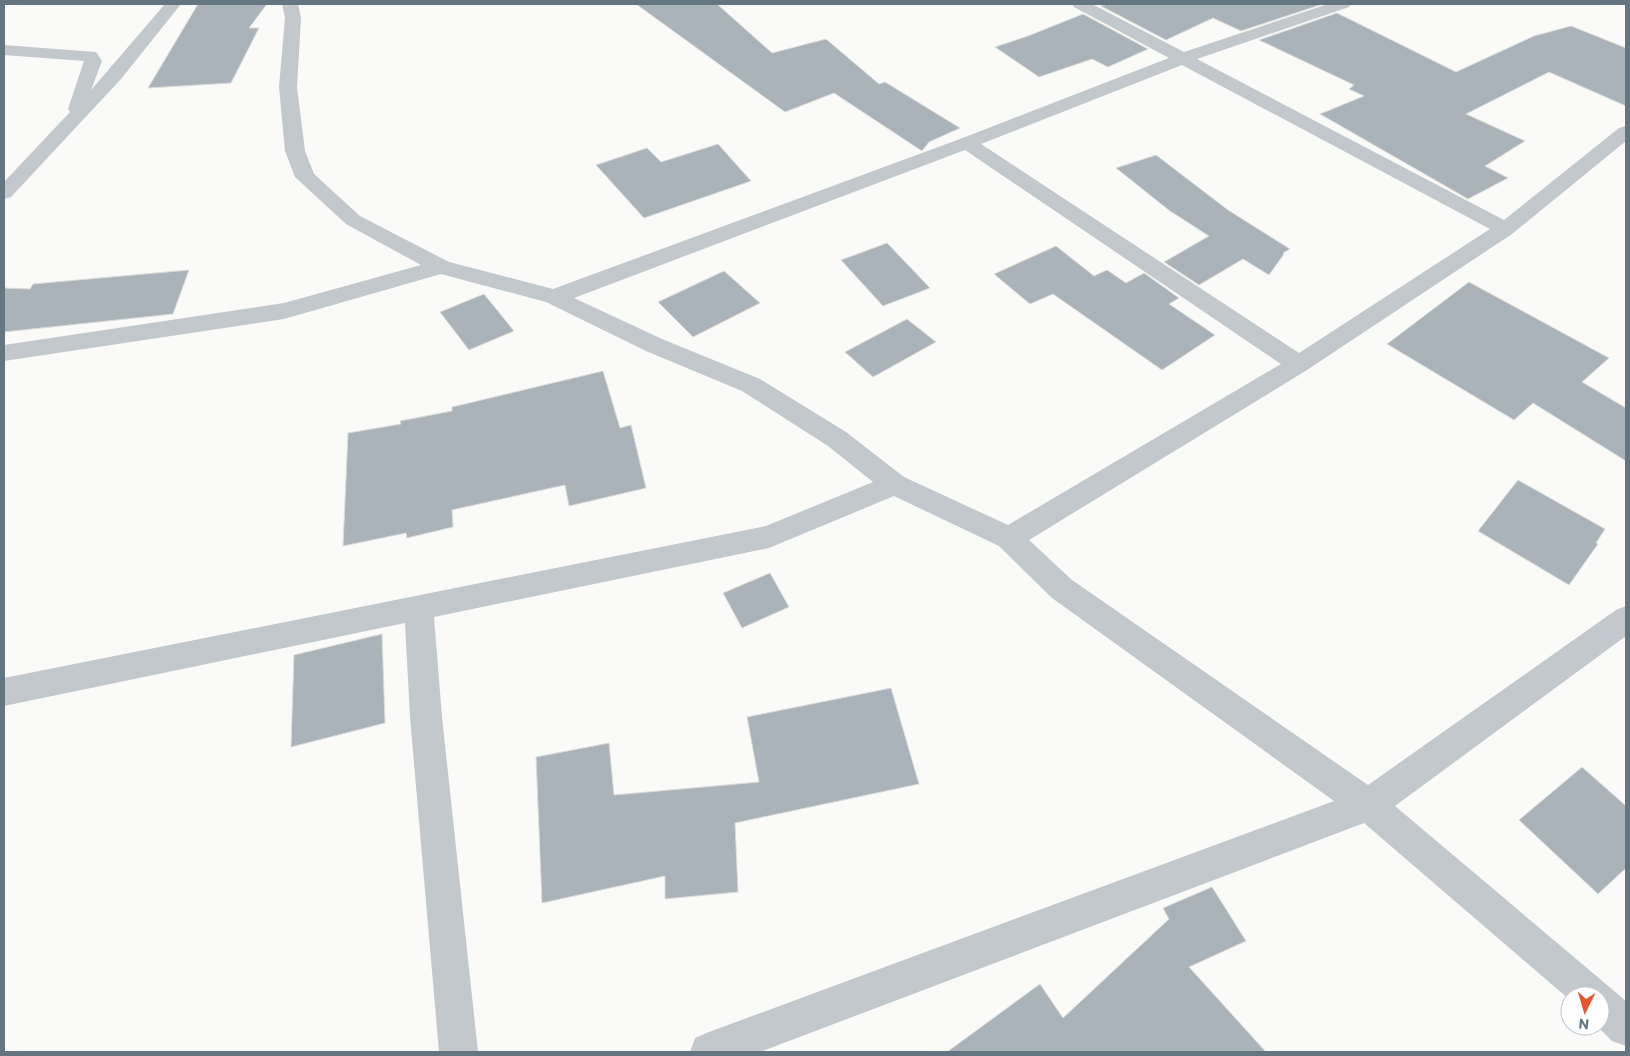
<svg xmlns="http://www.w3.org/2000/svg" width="1630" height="1056" font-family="Commissioner,sans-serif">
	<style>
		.building { fill: #aab3b9; stroke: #dcdcda }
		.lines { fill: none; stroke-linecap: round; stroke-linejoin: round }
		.minor { fill: #c3c8cc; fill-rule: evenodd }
	</style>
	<rect width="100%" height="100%" fill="#fafaf8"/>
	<path class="building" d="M198 4H267L249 28H259L231 83 148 88Z
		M636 4H717L772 53 826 39 879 84 885 82 960 128 929 142 922 151 834 93 785 112Z
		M1107 4H1319L1320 5 1241 31 1213 18 1166 40 1101 6Z
		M1337 13 1456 72 1534 36 1571 26 1626 48V106L1549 72 1466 114 1525 141 1485 166 1508 178 1468 199 1320 114 1364 96 1349 89 1354 85 1259 40Z
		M1083 14 1148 49 1108 67 1092 59 1039 77 995 47 1028 36Z
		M718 144 751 181 644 218 596 165 647 148 661 162Z
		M1156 155 1228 210 1290 249 1283 253 1284 254 1269 275 1243 259 1199 285 1164 262 1209 236 1170 211 1116 168Z
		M887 243 930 288 883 306 841 260Z
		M1056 246 1094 276 1107 270 1126 283 1144 273 1179 298 1169 304 1215 335 1162 370 1053 294 1030 304 994 274Z
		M189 270 173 314 4 332V288L30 289 33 284Z
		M724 271 760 303 693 337 658 302Z
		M1469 282 1609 358 1582 382 1626 408V461L1533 403 1514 420 1387 344Z
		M484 294 514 331 469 350 440 312Z
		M907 319 936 342 873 377 845 352Z
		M603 371 620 428 631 425 646 488 569 506 565 485 452 510 453 527 407 538 406 533 343 546 348 433 401 424 400 421 452 411V407Z
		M1518 480 1605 529 1596 543 1598 544 1569 585 1478 531Z
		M770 573 789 607 742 628 723 593Z
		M382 634 385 723 291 747 294 655Z
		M891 688 919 784 735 823 738 892 665 899V876L542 903 536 757 609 743 614 795 759 782 747 717Z
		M1582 767 1626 806V868L1598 894 1519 820Z
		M1212 887 1246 941 1189 967 1266 1052H947L1040 984 1063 1018 1169 919 1163 908Z"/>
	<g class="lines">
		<path class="minor" d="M165 4H181L121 79 11 197 4 199V182L70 112 68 109 84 61 4 55V45L96 52 102 61 91 90Z
			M282 4H298L301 18 297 87 305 151 314 174 360 216 449 262 553 289 960 139 1169 58 1074 7 1072 4H1092L1184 52 1328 4H1351L1349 7 1197 59 1504 220 1619 128 1626 126V141L1512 234 1307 370 1029 540 1072 580 1368 785 1616 610 1626 606V636L1395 806 1626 1001V1046L1612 1041 1597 1026H1600V996H1570V1000L1364 823 760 1052H690L695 1038 709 1032 1334 801 1052 598 999 546 894 496 769 548 434 617 442 717 478 1052H439L410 717 405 623 4 706V678L766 526 873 482 828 446 742 391 646 351 546 302 441 274 284 319 4 361V345L284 303 421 265 346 224 295 177 285 151 279 87 285 18ZM1182 65 1490 229 1299 353 981 144ZM965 150 1281 364 1008 525 904 477 846 432 760 379 662 339 574 298Z"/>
	</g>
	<rect width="1630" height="1056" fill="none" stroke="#657683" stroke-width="10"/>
	<g transform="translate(1585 1011) rotate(185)"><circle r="24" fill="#ffffff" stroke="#c1c8cd"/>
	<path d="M0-4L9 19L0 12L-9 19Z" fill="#e4572e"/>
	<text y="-8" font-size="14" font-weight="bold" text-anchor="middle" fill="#657683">N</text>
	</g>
</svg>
